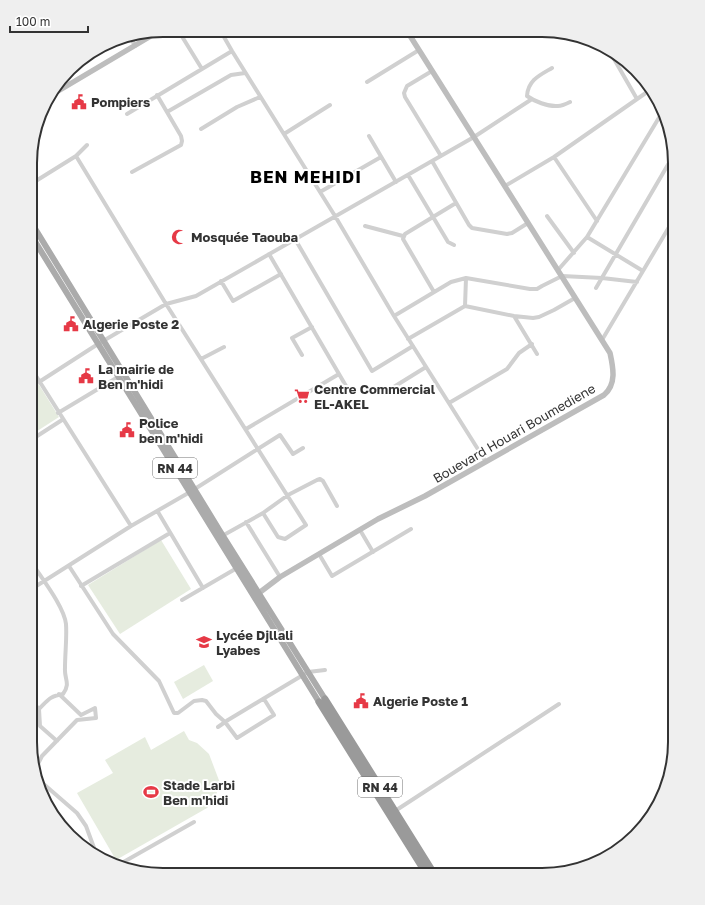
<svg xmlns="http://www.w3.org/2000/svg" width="705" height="905" font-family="'Golos Text',sans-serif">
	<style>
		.green { fill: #e6ecdf }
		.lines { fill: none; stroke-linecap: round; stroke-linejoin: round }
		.street { stroke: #d0d0d0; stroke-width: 4 }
		.secondary { stroke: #bdbdbd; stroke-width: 5.5 }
		.primary { stroke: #ababab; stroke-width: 6 }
		.highway { stroke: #9a9a9a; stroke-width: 7 }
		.labels { text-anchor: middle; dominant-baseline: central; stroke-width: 4; stroke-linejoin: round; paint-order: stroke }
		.shield { fill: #fff; stroke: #707070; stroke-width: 1 }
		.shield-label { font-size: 12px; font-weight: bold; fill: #333 }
		.poi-label { font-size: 13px; font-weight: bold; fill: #333; stroke: #fff; text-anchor: start }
		.street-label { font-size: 13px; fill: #333; stroke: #fff }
		.district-label { font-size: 17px; font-weight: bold; letter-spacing: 1px; fill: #000; stroke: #fff }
		.rim { fill: none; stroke: #333; stroke-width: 2 }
	</style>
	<rect width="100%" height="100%" fill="#fff"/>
	<path class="green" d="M31 372 59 417 31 435Z
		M161 540 191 589 120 634 88 585Z
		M204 665 213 681 183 699 174 682Z
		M184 731 189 740 197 743 209 754 220 783 214 801 207 808 116 860 77 793 113 773 105 760 145 737 151 750Z"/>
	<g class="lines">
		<path class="street" d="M178 30 202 69
			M220 30 232 51 335 216 394 316 486 462
			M130 36 135 46
			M610 52 637 99
			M552 68C540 75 528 80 527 96 534 101 548 107 558 106 562 106 566 104 570 102
			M432 71 407 86 404 93 405 97 441 156
			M367 82 419 50
			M167 112 231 75 245 73
			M127 114 232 51
			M201 129 237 107 260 97
			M284 134 330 105
			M369 136 396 182
			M76 156 166 304 306 525 285 539 278 537 263 513
			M554 157 597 221
			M432 161 469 225 472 228 507 234 512 233 528 223
			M132 172 181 145 182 141 181 136 157 95
			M408 175 448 242 454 245
			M31 184 76 156 87 145
			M505 186 554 157 650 90
			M320 192 381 157
			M547 216 574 253
			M365 226 403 236
			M587 237 643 271
			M295 239 372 371 413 346
			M269 254 346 386
			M558 270 587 237 663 111
			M221 281 233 301 281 274
			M596 288 673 156
			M434 292 403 239 405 234 456 203
			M465 306 466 278
			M394 316 451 282 466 278 530 289H537L542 286 562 276 602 278 637 282
			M514 316 537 354
			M408 339 465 306 514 316 533 318 539 317 554 310 575 298
			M602 340 675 217
			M302 355 292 338 312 327
			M201 359 224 347
			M31 368 131 526
			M39 382 98 344 166 304 196 296 474 137 532 99
			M384 393 426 367
			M449 403 507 369 519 353 532 344
			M58 413 118 377
			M246 429 339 374
			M31 440 62 420
			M158 512 203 588
			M246 522 280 577
			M360 530 373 552
			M222 536 263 513 288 495 317 480 320 479 323 481 337 506
			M319 554 332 576 411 529
			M30 560C40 576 64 606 66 624 67 638 65 653 65 668 64 679 71 683 63 694 50 696 48 700 39 709L40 726 57 741
			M69 566 113 634 159 681 174 713H178L194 701 202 700 206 701 216 714 225 722 237 738 274 715 264 699
			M81 586 170 533
			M30 590 131 526 190 492 280 435 293 454 303 448
			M182 600 237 568
			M30 700 39 709
			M218 727 228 720 308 672 325 670
			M36 768 42 756 77 720 96 718 95 708 81 715 59 694
			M39 780 77 813 86 826 97 856
			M395 811 559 704
			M120 864 194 822"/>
		<path class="secondary" d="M48 97 161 30
			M255 596 280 577 378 519 425 496 604 395C617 384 613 367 610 353L407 31"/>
		<path class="primary" d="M31 222 223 536 325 699
			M31 235 319 702"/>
		<path class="highway" d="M325 699 435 875
			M319 702 427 875"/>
	</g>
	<defs>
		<g id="civic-bare" transform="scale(1.2)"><path d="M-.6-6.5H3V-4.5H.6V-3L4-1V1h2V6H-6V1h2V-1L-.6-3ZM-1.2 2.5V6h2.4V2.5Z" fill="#e63946" stroke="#fff" stroke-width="2.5" paint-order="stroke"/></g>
		<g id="mosque-bare" transform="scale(1.2)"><path d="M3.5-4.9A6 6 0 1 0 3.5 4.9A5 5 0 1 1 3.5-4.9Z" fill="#e63946" stroke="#fff" stroke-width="2.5" paint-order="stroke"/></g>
		<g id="supermarket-bare" transform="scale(1.2)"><path d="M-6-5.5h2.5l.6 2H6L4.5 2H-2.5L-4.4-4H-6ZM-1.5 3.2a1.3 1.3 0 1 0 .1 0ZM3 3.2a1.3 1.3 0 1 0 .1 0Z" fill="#e63946" stroke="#fff" stroke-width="2.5" paint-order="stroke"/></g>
		<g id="school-bare" transform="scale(1.2)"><path d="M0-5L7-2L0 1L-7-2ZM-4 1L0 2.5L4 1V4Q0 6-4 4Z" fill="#e63946" stroke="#fff" stroke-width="2.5" paint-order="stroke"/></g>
		<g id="stadium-bare" transform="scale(1.2)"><path d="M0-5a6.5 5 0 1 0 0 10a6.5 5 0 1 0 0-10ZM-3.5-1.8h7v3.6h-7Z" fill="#e63946" stroke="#fff" stroke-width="2.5" paint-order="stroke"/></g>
	</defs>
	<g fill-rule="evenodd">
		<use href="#civic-bare" x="79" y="102"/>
		<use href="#mosque-bare" x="179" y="237"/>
		<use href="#civic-bare" x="71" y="324"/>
		<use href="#civic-bare" x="86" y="376"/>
		<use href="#supermarket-bare" x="302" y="396"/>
		<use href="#civic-bare" x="127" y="430"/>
		<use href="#school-bare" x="204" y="642"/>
		<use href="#civic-bare" x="361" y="701"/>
		<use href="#stadium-bare" x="151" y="792"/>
	</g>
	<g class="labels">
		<g class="shield">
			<rect x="153" y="458" width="44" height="20" rx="3"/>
			<rect x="358" y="777" width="44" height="20" rx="3"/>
		</g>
		<g class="shield-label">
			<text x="175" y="468">RN 44</text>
			<text x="380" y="787">RN 44</text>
		</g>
		<g class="poi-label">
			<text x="91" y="102">Pompiers</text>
			<text x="191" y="237">Mosquée Taouba</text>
			<text x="83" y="324">Algerie Poste 2</text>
			<text x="98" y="369">La mairie de<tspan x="98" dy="15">Ben m'hidi</tspan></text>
			<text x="314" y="389">Centre Commercial<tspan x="314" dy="15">EL-AKEL</tspan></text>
			<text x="139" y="423">Police<tspan x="139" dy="15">ben m'hidi</tspan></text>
			<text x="216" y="635">Lycée Djllali<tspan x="216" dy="15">Lyabes</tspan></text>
			<text x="373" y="701">Algerie Poste 1</text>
			<text x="163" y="785">Stade Larbi<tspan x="163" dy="15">Ben m'hidi</tspan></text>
		</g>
		<g class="street-label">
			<text transform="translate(514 433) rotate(-30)">Bouevard Houari Boumediene</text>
		</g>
		<g class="district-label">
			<text x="306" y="176">BEN MEHIDI</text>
		</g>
	</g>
	<path d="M0 0H705V905H0ZM163 37H542A126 126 0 0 1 668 163V742A126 126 0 0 1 542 868H163A126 126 0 0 1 37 742V163A126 126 0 0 1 163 37Z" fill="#efefef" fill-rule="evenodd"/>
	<path class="rim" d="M163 37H542A126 126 0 0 1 668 163V742A126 126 0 0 1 542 868H163A126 126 0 0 1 37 742V163A126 126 0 0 1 163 37Z"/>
	<path d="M10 26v6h78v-6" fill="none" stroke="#333333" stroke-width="2"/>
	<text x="16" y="26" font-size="12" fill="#333333" stroke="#ffffff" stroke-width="3" paint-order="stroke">100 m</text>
</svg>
